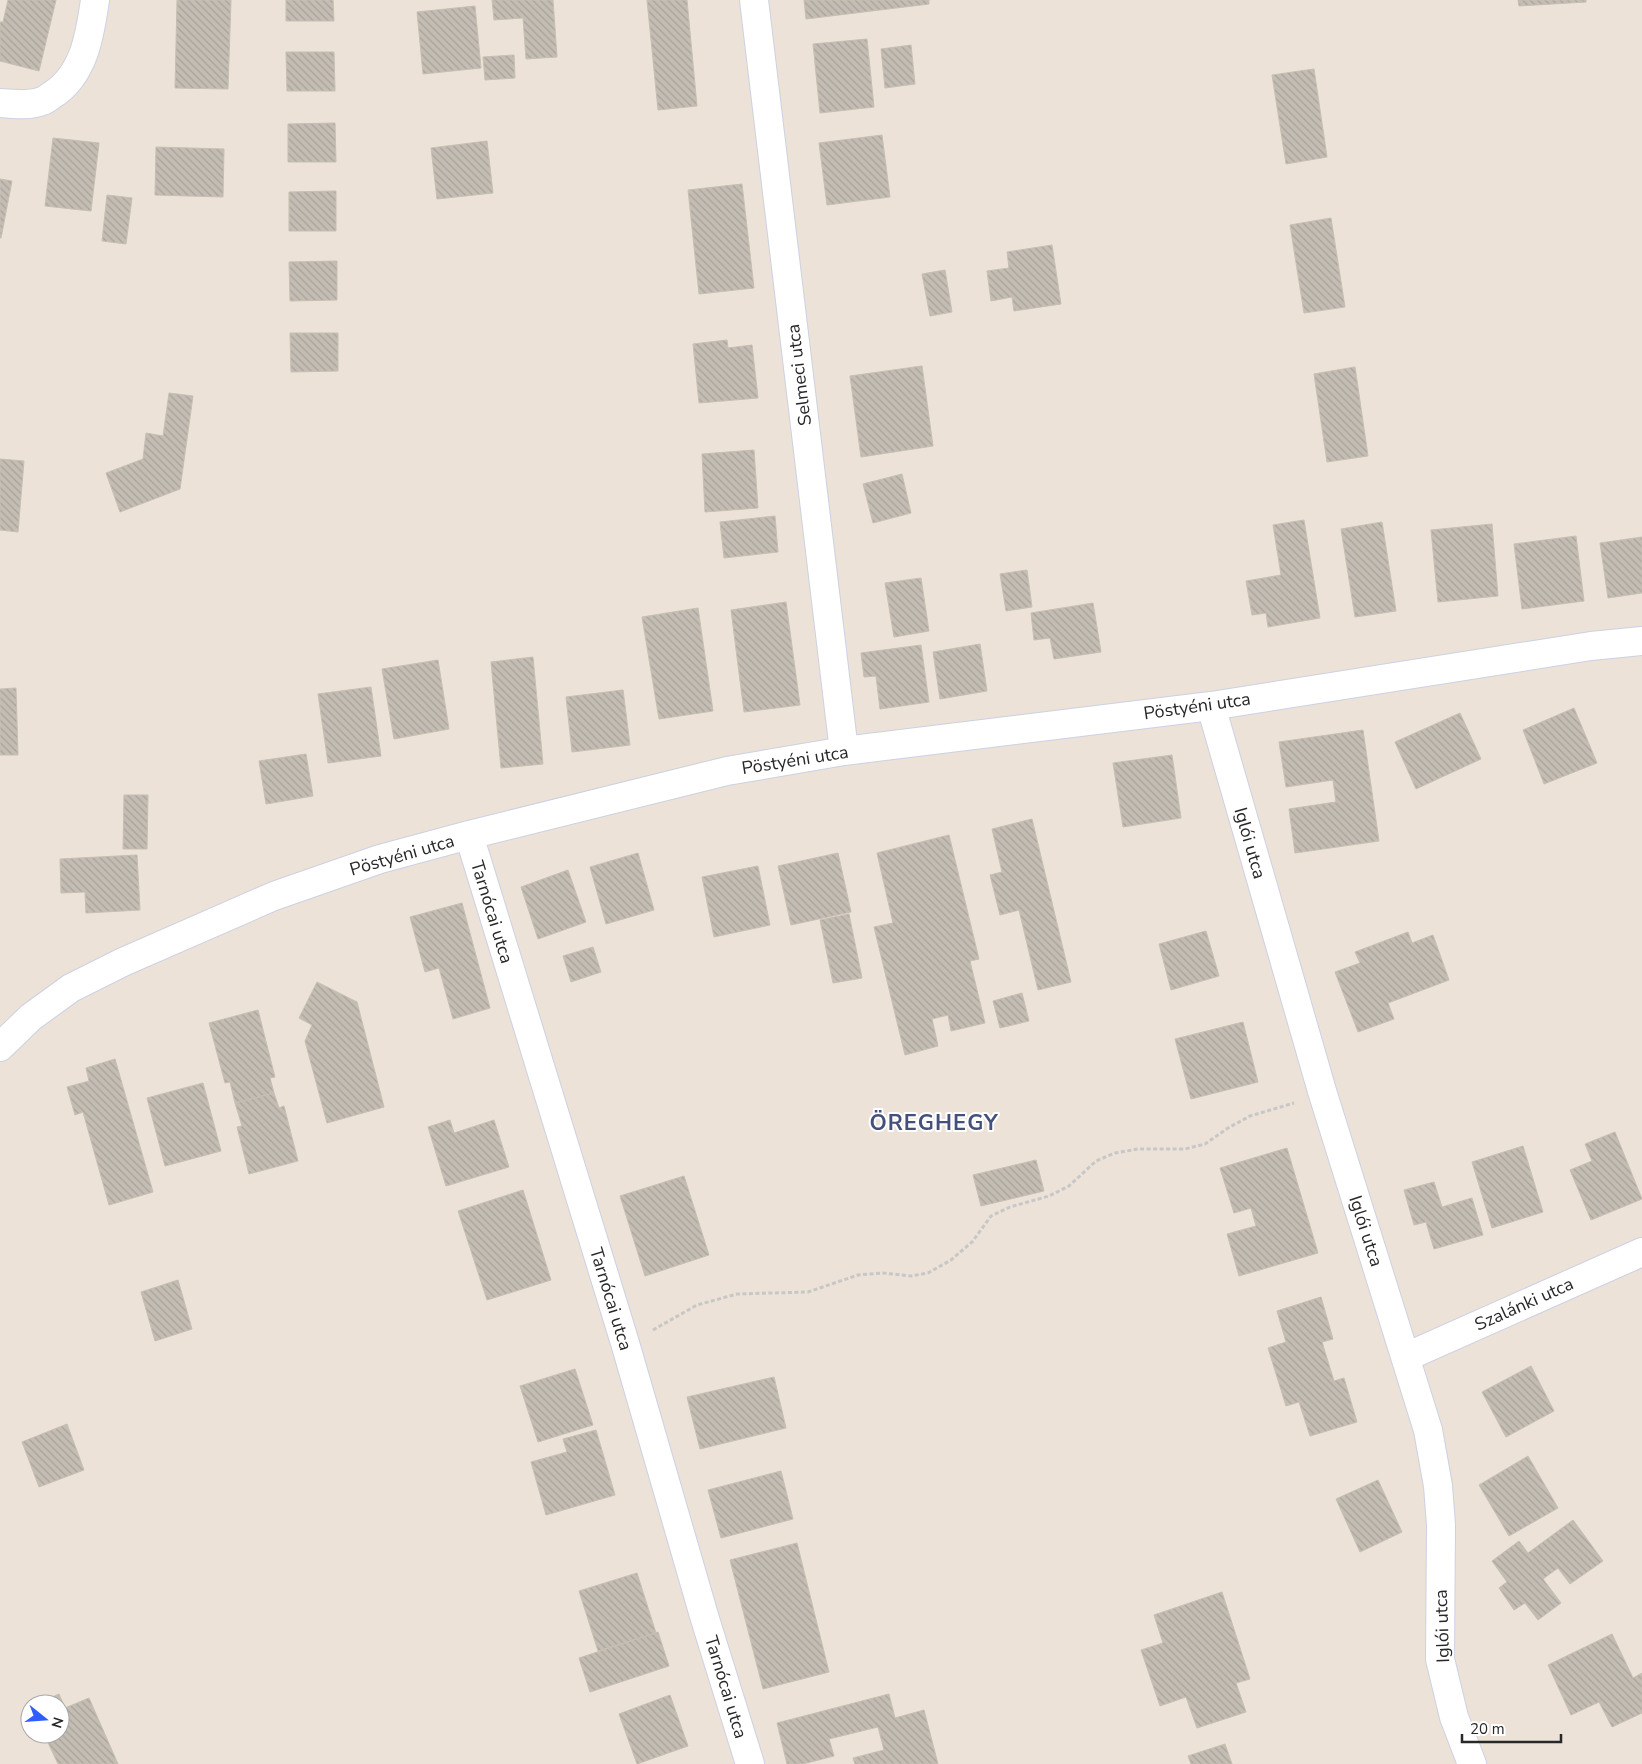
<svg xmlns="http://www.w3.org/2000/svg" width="1642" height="1764" font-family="'Nunito Sans',sans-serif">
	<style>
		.building { fill: url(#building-back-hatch); stroke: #c7bfb1 }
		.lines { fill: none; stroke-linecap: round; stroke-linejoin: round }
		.minor-casing { stroke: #ccd1e3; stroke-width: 30 }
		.path { stroke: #c7c7c7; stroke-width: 3; stroke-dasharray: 4 2.5; stroke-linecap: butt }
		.minor { stroke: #fff; stroke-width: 28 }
		.labels { text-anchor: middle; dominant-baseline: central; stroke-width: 4; stroke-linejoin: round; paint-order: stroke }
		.street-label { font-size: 18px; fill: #282828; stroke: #fff }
		.district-label { font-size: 22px; font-weight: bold; letter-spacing: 1px; fill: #444f7c; stroke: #fff }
	</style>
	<defs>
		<pattern id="building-back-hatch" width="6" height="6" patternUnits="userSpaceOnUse" patternTransform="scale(1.25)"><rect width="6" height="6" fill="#c3bdb4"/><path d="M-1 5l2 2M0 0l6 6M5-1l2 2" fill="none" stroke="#a8a29b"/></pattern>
	</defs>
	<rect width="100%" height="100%" fill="#ece2d7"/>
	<path class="building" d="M8 0H56L39 71 0 61V22H3Z
		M177 0H231L228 89 175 88Z
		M286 0H333L334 21H286Z
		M492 0H553L557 57 526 59 523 18 494 20Z
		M647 0H687L697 106 658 110Z
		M804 0H929V4L806 19Z
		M1518 0H1586V2L1519 6Z
		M475 6 481 68 423 74 417 12Z
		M867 39 874 107 820 113 813 44Z
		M911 45 915 84 885 88 881 49Z
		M286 52H334L335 91H287Z
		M514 55 515 78 485 80 483 57Z
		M1314 69 1327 157 1286 164 1272 75Z
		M335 123 336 162H288V124Z
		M882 135 890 197 827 205 819 143Z
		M53 138 99 143 91 211 45 206Z
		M487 141 493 193 437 199 431 148Z
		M156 147 224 149 223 197 155 195Z
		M0 179 12 181 1 238H0Z
		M742 184 754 288 699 294 688 190Z
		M336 191V231H289V192Z
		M107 195 132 198 126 244 102 241Z
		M1331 218 1345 307 1304 313 1290 225Z
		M1052 245 1061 304 1014 311 1012 297 991 301 987 271 1009 268 1007 252Z
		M337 261V300L290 301 289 262Z
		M945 270 952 312 930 316 922 274Z
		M290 333H338V371L291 372Z
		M727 340 728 348 752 345 758 398 699 403 693 344Z
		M922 366 933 446 861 457 850 376Z
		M1355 367 1368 456 1327 462 1314 374Z
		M169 393 193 396 180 489 120 512 106 473 143 459 146 433 163 436Z
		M754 450 758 508 705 512 702 454Z
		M0 459 24 461 18 532 0 530Z
		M902 474 911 513 873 523 863 484Z
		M775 516 778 552 724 558 720 522Z
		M1304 520 1320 618 1268 627 1266 613 1252 615 1246 581 1281 575 1273 525Z
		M1382 522 1396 611 1355 617 1341 529Z
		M1492 524 1498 596 1438 602 1431 530Z
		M1576 536 1584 601 1522 609 1514 544Z
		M1642 537V593L1608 598 1600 543Z
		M1027 570 1032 607 1006 611 1000 574Z
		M921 578 929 631 894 637 885 583Z
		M786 602 800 705 744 712 731 610Z
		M1093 603 1101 652 1054 659 1050 638 1034 640 1031 613Z
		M698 608 713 711 659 719 642 617Z
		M980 644 987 691 940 699 933 652Z
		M921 645 929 702 880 709 876 676 864 677 861 653Z
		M533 657 543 764 501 768 491 662Z
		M438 660 449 729 394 739 382 669Z
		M371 687 381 756 328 763 318 694Z
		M16 688 18 755H0V689Z
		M623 690 630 745 572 752 566 697Z
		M1574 708 1597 763 1544 784 1523 730Z
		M1460 713 1481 759 1416 789 1395 742Z
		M1363 730 1379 841 1295 853 1289 809 1336 802 1333 780 1286 787 1279 742Z
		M306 754 313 796 266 804 259 761Z
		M1172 755 1181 818 1123 827 1113 763Z
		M124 795H148L147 849H123Z
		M1032 819 1071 982 1038 990 1019 910 1000 915 990 875 1002 872 992 829Z
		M949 835 979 959 970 961 985 1023 951 1031 948 1015 932 1019 938 1046 905 1055 874 927 893 923 877 853Z
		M638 853 654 910 606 924 590 867Z
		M838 853 851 912 791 925 778 866Z
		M137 855 140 910 86 913 85 892 61 893 60 859Z
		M758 866 770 925 714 937 702 877Z
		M568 870 586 922 538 939 521 887Z
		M462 903 490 1008 453 1019 439 968 425 972 410 917Z
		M849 914 862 978 833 983 820 920Z
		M1206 931 1219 976 1171 990 1159 944Z
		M1408 932 1412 943 1433 935 1449 980 1388 1003 1394 1019 1358 1032 1335 972 1360 963 1355 952Z
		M593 947 601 972 571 982 563 956Z
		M317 982 357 1002 384 1107 327 1123 305 1041 312 1025 299 1018Z
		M1022 993 1029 1021 1000 1028 993 1001Z
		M258 1010 275 1077 270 1078 274 1093 235 1103 230 1082 225 1083 209 1023Z
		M1243 1022 1258 1082 1191 1099 1175 1039Z
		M115 1059 153 1192 109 1205 83 1112 75 1115 67 1087 89 1081 86 1068Z
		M203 1083 221 1151 165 1166 147 1098Z
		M274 1093 279 1108 284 1106 298 1161 249 1174 237 1127 242 1126 235 1103Z
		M450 1120 454 1133 494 1120 509 1167 446 1186 428 1127Z
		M1615 1132 1642 1199 1591 1220 1570 1170 1592 1161 1585 1144Z
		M1523 1146 1543 1212 1492 1228 1472 1162Z
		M1287 1148 1318 1253 1239 1276 1227 1234 1256 1226 1251 1208 1234 1213 1220 1168Z
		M1036 1160 1044 1191 981 1206 973 1175Z
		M684 1176 709 1255 645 1276 620 1196Z
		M1434 1182 1442 1207 1472 1198 1483 1235 1434 1249 1426 1222 1414 1225 1404 1190Z
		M523 1190 551 1280 487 1300 458 1211Z
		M178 1280 192 1329 155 1341 141 1292Z
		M1321 1297 1333 1339 1322 1342 1334 1381 1344 1378 1357 1422 1310 1436 1299 1402 1286 1406 1268 1348 1286 1342 1277 1311Z
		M1531 1366 1554 1411 1506 1437 1482 1392Z
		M575 1369 593 1425 538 1442 520 1386Z
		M774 1377 786 1428 700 1449 687 1397Z
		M67 1424 84 1470 39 1487 22 1442Z
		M596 1430 615 1495 546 1515 531 1462 567 1452 563 1439Z
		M1528 1456 1558 1508 1509 1536 1479 1485Z
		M781 1471 793 1519 721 1538 708 1490Z
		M1378 1480 1402 1532 1360 1552 1336 1499Z
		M1573 1520 1603 1561 1570 1584 1558 1568 1543 1579 1561 1603 1538 1620 1525 1603 1514 1610 1499 1588 1507 1582 1492 1561 1519 1541 1528 1553Z
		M797 1543 829 1672 763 1689 730 1560Z
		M637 1573 656 1633 598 1651 579 1591Z
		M1222 1592 1250 1679 1236 1683 1246 1712 1197 1728 1186 1697 1160 1706 1141 1650 1163 1643 1154 1615Z
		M658 1632 669 1666 590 1692 579 1658Z
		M1612 1634 1633 1678 1642 1673V1713L1612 1727 1599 1702 1571 1715 1548 1665Z
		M59 1694 65 1708 89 1698 118 1764H58L44 1734H60V1704H37Z
		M889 1694 895 1718 924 1710 938 1764H855L853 1758 884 1750 878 1727 829 1739 834 1756 803 1764H787L777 1723Z
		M670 1695 688 1746 637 1764 619 1714Z
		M1225 1744 1232 1764H1191L1188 1756Z"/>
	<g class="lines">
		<g class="minor-casing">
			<path id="minor" d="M754 0 844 751
				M0 103C13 104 30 106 42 101 46 100 49 97 52 95 84 75 90 35 95 0
				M1211 706 1322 1091 1428 1430 1438 1486 1441 1525 1440 1659 1454 1717 1472 1764
				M469 835 625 1343 705 1619 750 1764
				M0 1047 31 1017 71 988 123 962 274 896 380 859 469 835 727 771 844 751 1211 706 1591 646 1642 641
				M1406 1357 1642 1252"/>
		</g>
		<path class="path" d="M653 1330 697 1305 737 1294 808 1292 858 1275 883 1273 911 1276 928 1273 951 1260 972 1242 991 1216 1010 1207 1049 1196 1069 1186 1096 1161 1115 1153 1138 1149H1185L1205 1144 1228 1128 1250 1116 1294 1103"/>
		<use href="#minor" class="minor"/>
	</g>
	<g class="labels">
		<g class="street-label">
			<text transform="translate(799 375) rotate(-97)">Selmeci utca</text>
			<text transform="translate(1197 706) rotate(-8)">Pöstyéni utca</text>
			<text transform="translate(795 760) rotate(-9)">Pöstyéni utca</text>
			<text transform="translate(1250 843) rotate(74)">Iglói utca</text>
			<text transform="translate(402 855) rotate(-16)">Pöstyéni utca</text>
			<text transform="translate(492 912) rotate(73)">Tarnócai utca</text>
			<text transform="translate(1366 1231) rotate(72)">Iglói utca</text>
			<text transform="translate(611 1299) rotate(73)">Tarnócai utca</text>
			<text transform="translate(1524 1304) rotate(-24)">Szalánki utca</text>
			<text transform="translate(1442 1626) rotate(-92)">Iglói utca</text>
			<text transform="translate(726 1687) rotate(73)">Tarnócai utca</text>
		</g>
		<g class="district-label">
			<text x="934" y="1123">ÖREGHEGY</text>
		</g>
	</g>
	<g transform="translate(45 1719) rotate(107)"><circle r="24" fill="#ffffff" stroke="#a9a9a9"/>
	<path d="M0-4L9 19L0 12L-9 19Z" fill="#315dff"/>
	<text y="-8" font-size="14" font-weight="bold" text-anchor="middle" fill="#282828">N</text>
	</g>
	<path d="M1462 1734v8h99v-8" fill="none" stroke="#282828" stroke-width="2.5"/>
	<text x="1470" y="1734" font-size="15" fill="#282828" stroke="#ffffff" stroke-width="4" paint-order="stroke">20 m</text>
</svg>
